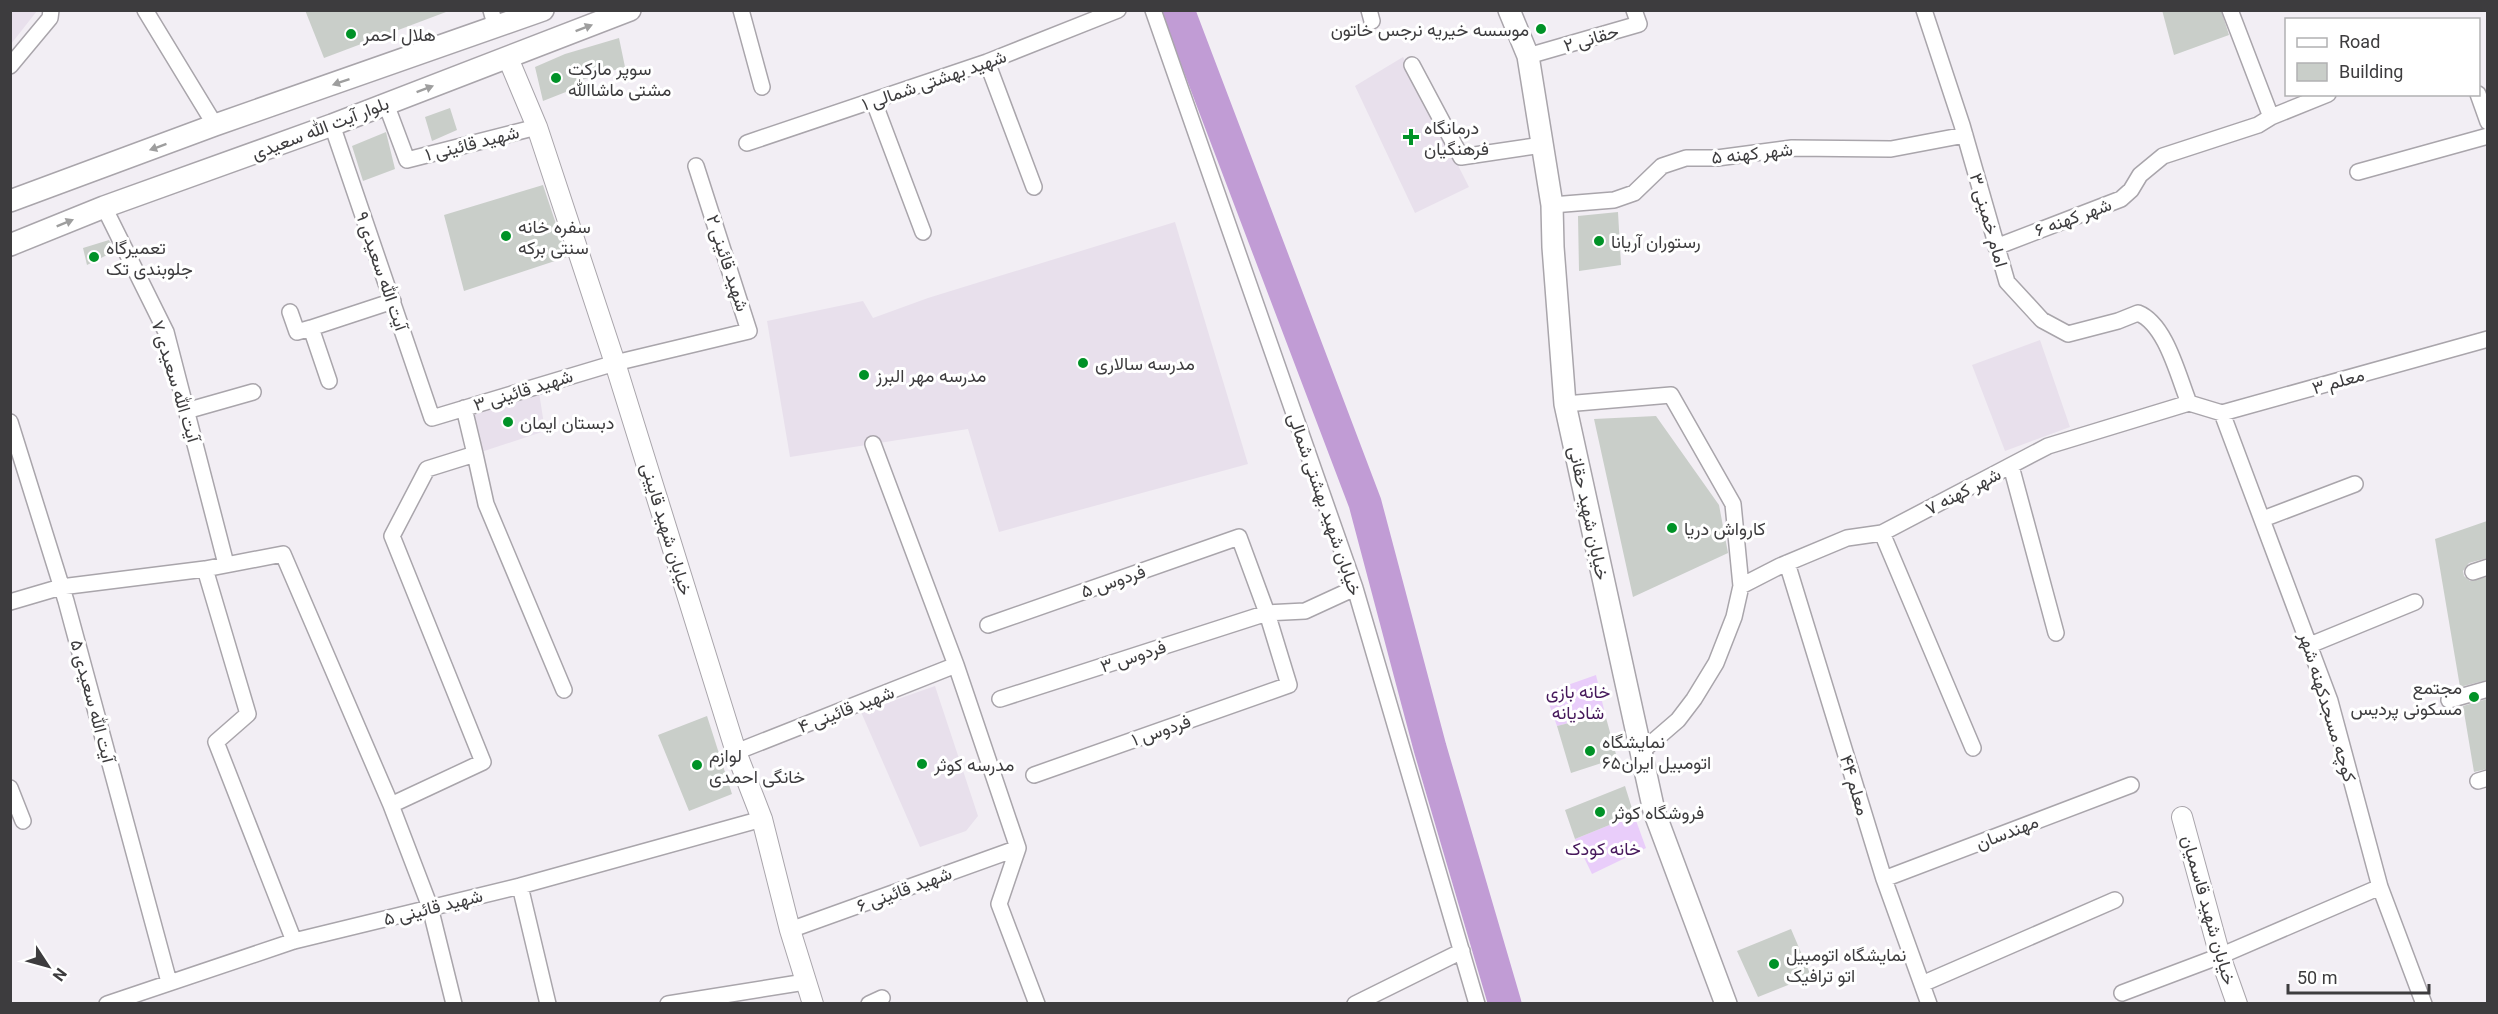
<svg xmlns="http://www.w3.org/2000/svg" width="2498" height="1014" font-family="Roboto,Vazirmatn,sans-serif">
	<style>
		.built { fill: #e8e0ec }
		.green { fill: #e9cdfa }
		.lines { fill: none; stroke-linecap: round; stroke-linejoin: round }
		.river { stroke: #c19cd5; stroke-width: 33 }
		.building { fill: #c9cec9 }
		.minor-casing { stroke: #a9a5ab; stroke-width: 18 }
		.tertiary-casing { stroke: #a9a5ab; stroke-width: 22 }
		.secondary-casing { stroke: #a9a5ab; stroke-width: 24 }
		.minor { stroke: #fff; stroke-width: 15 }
		.tertiary { stroke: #fff; stroke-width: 20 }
		.secondary { stroke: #fff; stroke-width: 21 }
		.oneway { fill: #9e9e9e }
		.poi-dot { fill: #009227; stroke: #fff; stroke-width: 2 }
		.labels { text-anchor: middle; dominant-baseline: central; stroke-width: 6; stroke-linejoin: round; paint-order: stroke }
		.poi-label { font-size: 18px; fill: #3d3c3e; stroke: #fff; text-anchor: start }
		.street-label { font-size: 18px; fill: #3d3c3e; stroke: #fff }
		.park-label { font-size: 18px; fill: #46185b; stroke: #fff }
	</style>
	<rect width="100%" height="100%" fill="#f2eef4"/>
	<path class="built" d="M11 10 37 11 11 44 10 11Z
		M1403 57 1469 187 1415 213 1355 86Z
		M1175 222 1248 464 999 532 968 429 790 457 767 321 863 301 873 318 928 298Z
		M2040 340 2070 427 2005 451 1972 365Z
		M539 392 545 431 475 454 471 413Z
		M935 686 978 816 966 831 920 847 861 712Z"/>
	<path class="green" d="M1596 675 1605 714 1557 726 1545 693Z
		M1634 815 1646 848 1592 874 1575 839Z"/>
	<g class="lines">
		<path class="river" d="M1178 10 1365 503 1430 748 1505 1004"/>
	</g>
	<path class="building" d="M305 10H446V12L324 58Z
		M2162 10H2221L2229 35 2174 55Z
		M619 38 625 67 575 82 576 88 543 101 535 67 565 54Z
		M450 108 457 130 432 141 425 117Z
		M386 132 395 169 363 181 352 146Z
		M543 185 567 257 464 291 444 215Z
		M1618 212 1621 265 1579 271 1578 216Z
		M109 240 115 251 87 265 83 248Z
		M1656 416 1719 505 1728 553 1633 597 1594 419Z
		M2487 521V558L2469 563 2463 571 2464 576 2470 581 2487 577V680L2460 687 2435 539Z
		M2487 699V769L2474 772 2463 706Z
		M1605 714 1617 758 1571 773 1557 726Z
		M707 716 732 794 689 811 658 735Z
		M1625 786 1634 815 1575 839 1565 810Z
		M1791 929 1811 976 1758 997 1737 951Z"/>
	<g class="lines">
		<g class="minor-casing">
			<path id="minor" d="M145 10 215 125
				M491 10 496 28
				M741 10 762 87
				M1153 10 1355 588 1477 1004
				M1369 10 1372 21
				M1924 10 1962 125 2007 282 2042 320 2068 334 2118 321 2138 313C2166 324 2178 376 2189 403
				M2230 10 2271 117
				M1528 56 1639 24 1634 10
				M987 62 1034 187
				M1412 65 1461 157 1542 145
				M10 66 50 18 51 10
				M2478 94 2488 122
				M874 102 923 232
				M386 104 407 160 537 127
				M332 125 432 418 615 363 749 331 696 166
				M747 143 987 62 1118 10
				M2358 172 2488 136
				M1552 205 1614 200 1634 193 1662 166 1686 158H1717L1792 148 1891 149 1965 135
				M104 207 166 332 226 564
				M1996 247 2121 199 2131 190 2140 175 2163 156 2258 125 2271 117 2328 94
				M290 312 297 332 311 328
				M329 381 311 328 393 301
				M2189 403 2222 413 2488 339
				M1565 404 1671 395 1733 504 1741 586 1734 617 1716 663 1694 699 1678 720 1641 752
				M186 411 253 392
				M2222 413 2330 701 2380 887 2424 1004
				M10 422 66 601 169 982
				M873 444 956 665 1018 848 999 904 1037 1004
				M475 454 486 504 564 690
				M2011 466 2056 633
				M2263 519 2355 484
				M1882 533 1973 748
				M1787 563 1884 879 1929 1004
				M205 569 248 714 216 742 294 941
				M2473 572 2488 567
				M1741 586 1780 566 1847 538 1882 533 2048 446 2189 403
				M10 602 61 587 205 569 283 554 391 805 430 907 454 1004
				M988 625 1239 537 1267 613 1289 685 1034 775
				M2310 645 2415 602
				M1000 699 1267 613 1305 611 1355 588
				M2449 700 2488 689
				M736 752 956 665
				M2478 781 2488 778
				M10 788 23 821
				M391 805 483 762 392 536 427 469 475 454 464 408
				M1884 879 2131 785
				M520 886 548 1004
				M790 930 1018 848
				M1922 984 2115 900
				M2122 993 2220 956 2380 887
				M107 1004 294 941 520 886 762 819
				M668 1004 805 982
				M869 1004 882 998
				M1355 1004 1462 951"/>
		</g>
		<g class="tertiary-casing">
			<path id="tertiary" d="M508 58 537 127 615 363 736 752 762 819 790 930 813 1004
				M2182 817 2220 956 2237 1004"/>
		</g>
		<g class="secondary-casing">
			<path id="secondary" d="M1509 10 1528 56 1552 205 1553 247 1565 404 1654 811 1726 1004
				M10 201 215 125 543 10
				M10 245 104 207 332 125 630 10"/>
		</g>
		<use href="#minor" class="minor"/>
		<use href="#tertiary" class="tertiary"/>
		<use href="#secondary" class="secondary"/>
	</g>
	<defs><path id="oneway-solid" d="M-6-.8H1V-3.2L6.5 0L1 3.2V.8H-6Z" transform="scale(1.5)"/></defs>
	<g class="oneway">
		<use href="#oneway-solid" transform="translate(584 28) rotate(-21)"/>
		<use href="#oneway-solid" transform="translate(341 82) rotate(161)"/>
		<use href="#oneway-solid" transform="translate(425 89) rotate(-21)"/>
		<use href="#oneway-solid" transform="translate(158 147) rotate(160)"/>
		<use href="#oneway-solid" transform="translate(65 223) rotate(-22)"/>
	</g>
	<g class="poi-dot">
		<circle cx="1541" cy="29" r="6"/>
		<circle cx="351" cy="34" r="6"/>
		<circle cx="556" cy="78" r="6"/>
		<path d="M1408 128h6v6h6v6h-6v6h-6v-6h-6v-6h6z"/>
		<circle cx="506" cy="236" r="6"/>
		<circle cx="1599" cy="241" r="6"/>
		<circle cx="94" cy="257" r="6"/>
		<circle cx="1083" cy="363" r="6"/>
		<circle cx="864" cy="375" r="6"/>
		<circle cx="508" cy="422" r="6"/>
		<circle cx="1672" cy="528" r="6"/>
		<circle cx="2474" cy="697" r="6"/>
		<circle cx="1590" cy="751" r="6"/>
		<circle cx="922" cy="764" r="6"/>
		<circle cx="697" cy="765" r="6"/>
		<circle cx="1600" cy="812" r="6"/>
		<circle cx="1774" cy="964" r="6"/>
	</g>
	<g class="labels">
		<g class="poi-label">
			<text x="1529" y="29" text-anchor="end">موسسه خیریه نرجس خاتون</text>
			<text x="363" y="34">هلال احمر</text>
			<text x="568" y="68">سوپر مارکت<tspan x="568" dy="21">مشتی ماشاالله</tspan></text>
			<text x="1424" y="127">درمانگاه<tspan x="1424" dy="21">فرهنگیان</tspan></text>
			<text x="518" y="226">سفره خانه<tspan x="518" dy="21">سنتی برکه</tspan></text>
			<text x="1611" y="241">رستوران آریانا</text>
			<text x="106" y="247">تعمیرگاه<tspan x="106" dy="21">جلوبندی تک</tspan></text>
			<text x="1095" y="363">مدرسه سالاری</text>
			<text x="876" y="375">مدرسه مهر البرز</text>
			<text x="520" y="422">دبستان ایمان</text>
			<text x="1684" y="528">کارواش دریا</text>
			<text x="2462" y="687" text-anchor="end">مجتمع<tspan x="2462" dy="21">مسکونی پردیس</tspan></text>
			<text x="1602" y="741">نمایشگاه<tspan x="1602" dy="21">اتومبیل ایران۶۵</tspan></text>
			<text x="709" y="755">لوازم<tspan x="709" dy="21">خانگی احمدی</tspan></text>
			<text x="934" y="764">مدرسه کوثر</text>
			<text x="1612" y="812">فروشگاه کوثر</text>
			<text x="1786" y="954">نمایشگاه اتومبیل<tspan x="1786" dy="21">اتو ترافیک</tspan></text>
		</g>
		<g class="street-label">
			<text transform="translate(1591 38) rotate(-16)">حقانی ۲</text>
			<text transform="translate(934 80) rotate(-19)">شهید بهشتی شمالی ۱</text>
			<text transform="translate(320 128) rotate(-21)">بلوار آیت الله سعیدی</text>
			<text transform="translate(472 143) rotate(-14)">شهید قائینی ۱</text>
			<text transform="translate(1752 153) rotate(-6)">شهر کهنه ۵</text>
			<text transform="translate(2073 217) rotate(-20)">شهر کهنه ۶</text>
			<text transform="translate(1989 220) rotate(74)">امام خمینی ۳</text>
			<text transform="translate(728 263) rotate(72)">شهید قائینی ۲</text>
			<text transform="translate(382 271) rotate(71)">آیت الله سعیدی ۹</text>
			<text transform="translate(176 381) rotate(73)">آیت الله سعیدی ۷</text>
			<text transform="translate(2338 381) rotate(-16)">معلم ۳</text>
			<text transform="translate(523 390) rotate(-17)">شهید قائینی ۳</text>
			<text transform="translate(1963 491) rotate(-27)">شهر کهنه ۷</text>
			<text transform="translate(1325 504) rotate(71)">خیابان شهید بهشتی شمالی</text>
			<text transform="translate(1589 513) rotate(78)">خیابان شهید حقانی</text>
			<text transform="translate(667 529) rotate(73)">خیابان شهید قایینی</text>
			<text transform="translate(1113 581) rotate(-19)">فردوس ۵</text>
			<text transform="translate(1133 656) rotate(-18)">فردوس ۳</text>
			<text transform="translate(93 701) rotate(75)">آیت الله سعیدی ۵</text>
			<text transform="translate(2328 707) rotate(73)">کوچه مسجدکهنه شهر</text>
			<text transform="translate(846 709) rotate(-21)">شهید قائینی ۴</text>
			<text transform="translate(1161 730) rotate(-19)">فردوس ۱</text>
			<text transform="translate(1855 785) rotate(73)">معلم ۴۴</text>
			<text transform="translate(2007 832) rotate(-21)">مهندسان</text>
			<text transform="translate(904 889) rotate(-20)">شهید قائینی ۶</text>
			<text transform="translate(433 907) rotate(-14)">شهید قائینی ۵</text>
			<text transform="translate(2209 910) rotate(74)">خیابان شهید قاسمیان</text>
		</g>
		<g class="park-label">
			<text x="1578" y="691">خانه بازی<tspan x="1578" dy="21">شادیانه</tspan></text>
			<text x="1603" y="848">خانه کودک</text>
		</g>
	</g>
	<rect width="2498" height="1014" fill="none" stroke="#3d3c3e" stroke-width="24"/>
	<rect x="2285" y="18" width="195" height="78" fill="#ffffff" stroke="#b1b1b2" stroke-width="1.5"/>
	<rect x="2297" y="38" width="30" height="9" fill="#ffffff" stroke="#b1b1b2" stroke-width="1.5"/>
	<text x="2339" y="48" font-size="18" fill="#3d3c3e">Road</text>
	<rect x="2297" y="63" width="30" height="18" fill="#c9cec9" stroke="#b1b1b2" stroke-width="1.5"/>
	<text x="2339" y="78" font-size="18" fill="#3d3c3e">Building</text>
	<g transform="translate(48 966) rotate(126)" stroke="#ffffff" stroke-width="4.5" paint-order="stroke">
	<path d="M0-4.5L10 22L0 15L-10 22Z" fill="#3d3c3e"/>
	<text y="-9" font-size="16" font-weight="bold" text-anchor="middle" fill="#3d3c3e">N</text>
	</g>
	<path d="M2288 984v9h141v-9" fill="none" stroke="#3d3c3e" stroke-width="3"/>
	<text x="2297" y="984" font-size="18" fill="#3d3c3e" stroke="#ffffff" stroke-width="4.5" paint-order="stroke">50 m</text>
</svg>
